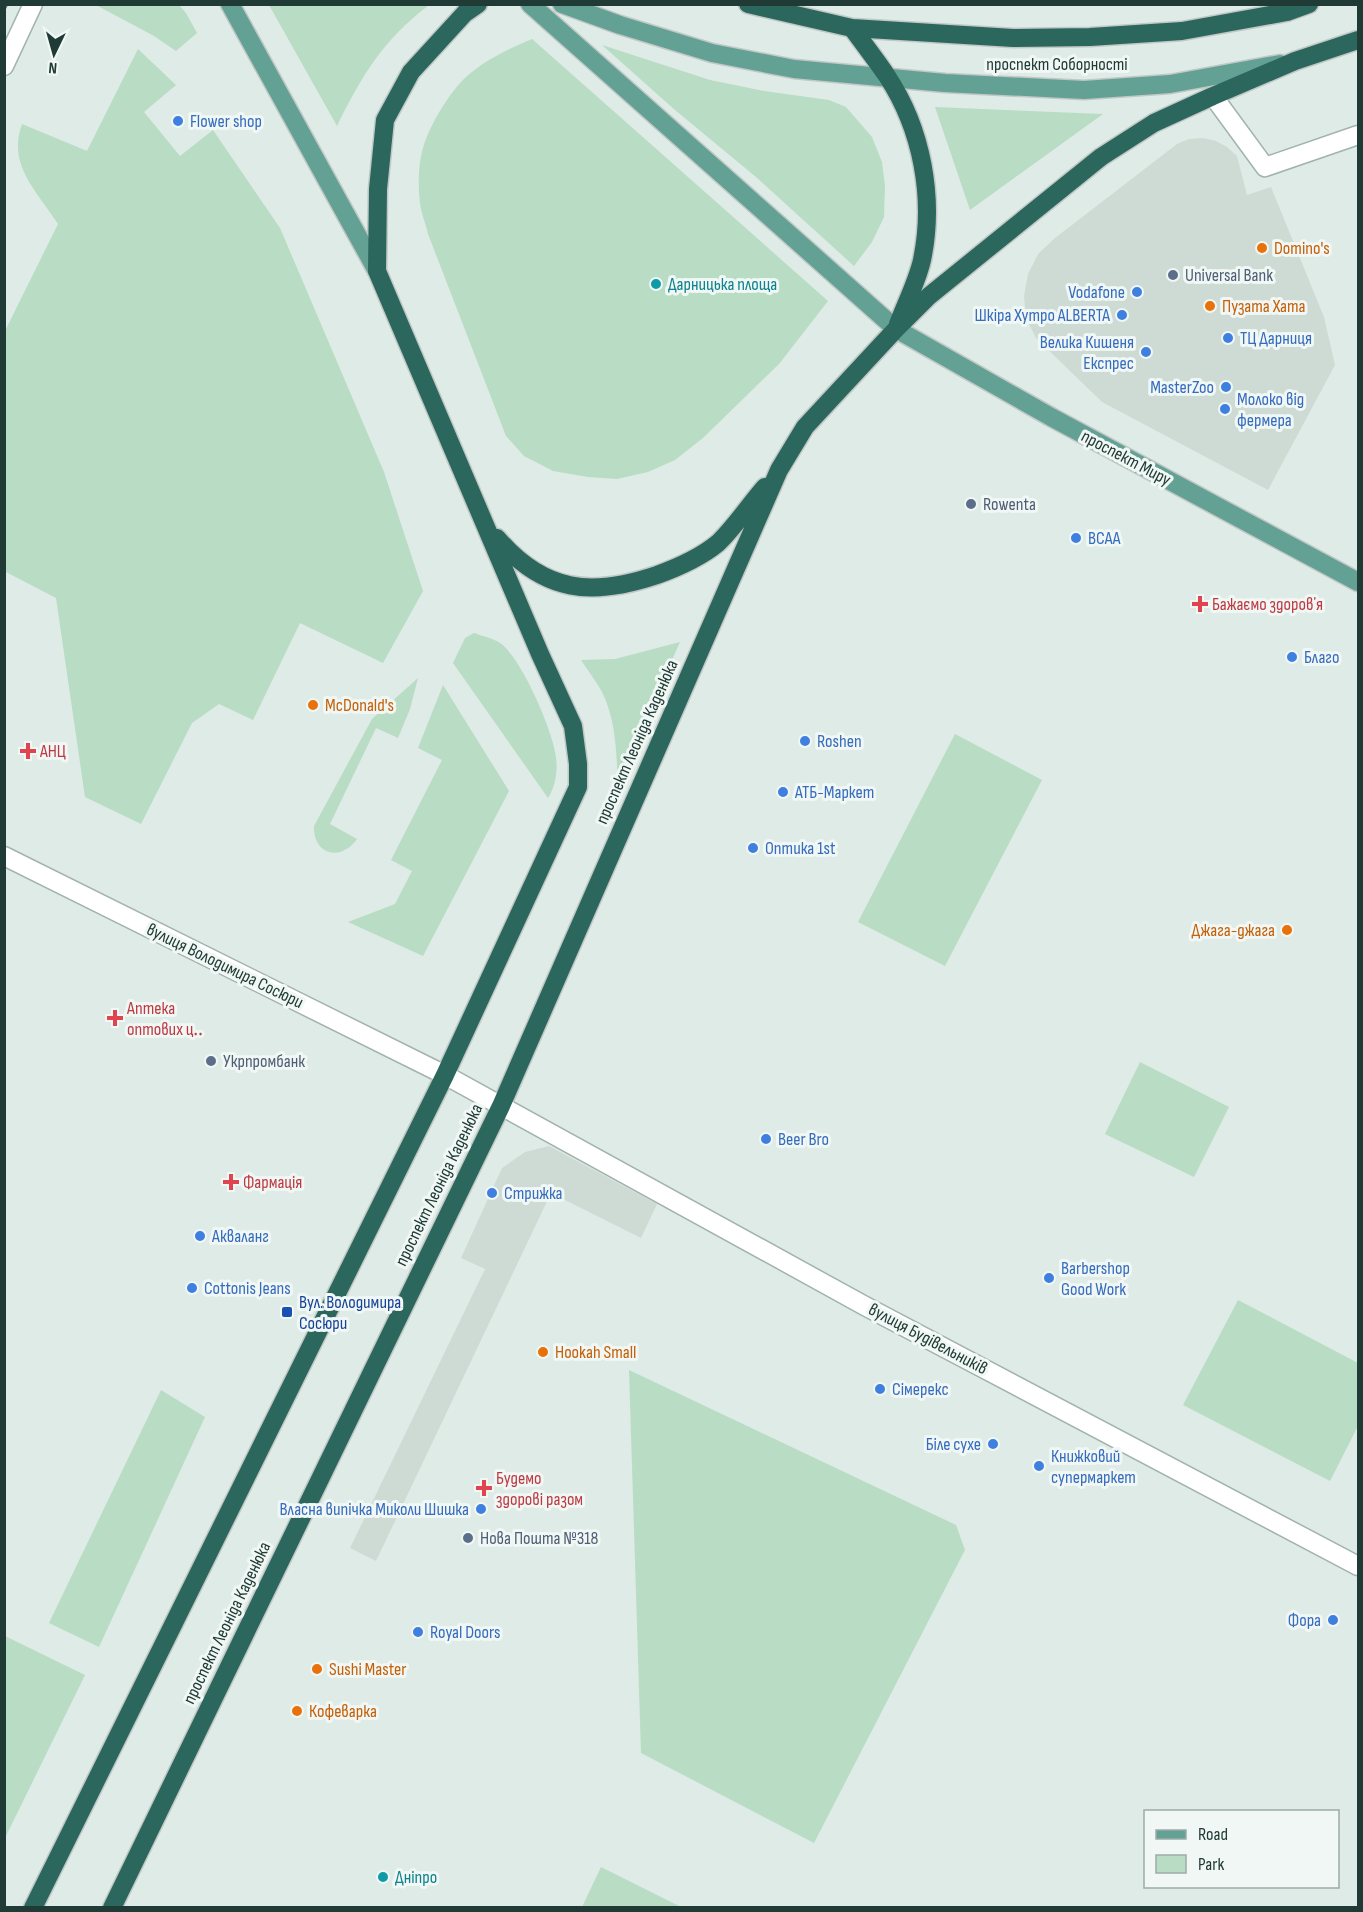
<svg xmlns="http://www.w3.org/2000/svg" width="1363" height="1912" font-family="'Sofia Sans Condensed',sans-serif">
	<style>
		.built { fill: #cedbd5 }
		.green { fill: #b8dcc4 }
		.lines { fill: none; stroke-linecap: round; stroke-linejoin: round }
		.minor-casing { stroke: #a2b3ad; stroke-width: 21 }
		.major-casing { stroke: #c1c8c6; stroke-width: 21 }
		.highway-casing { stroke: #c1c8c6; stroke-width: 21 }
		.minor { stroke: #fff; stroke-width: 18 }
		.major { stroke: #63a194; stroke-width: 18 }
		.highway { stroke: #2c675e; stroke-width: 18 }
		.tram { stroke: #5a7771; stroke-width: 1.5 }
		.shop-dot { fill: #3f7fe0; stroke: #f0f7f4; stroke-width: 2 }
		.food-dot { fill: #e8710a; stroke: #f0f7f4; stroke-width: 2 }
		.service-dot { fill: #5c6f8a; stroke: #f0f7f4; stroke-width: 2 }
		.culture-dot { fill: #0f9aa8; stroke: #f0f7f4; stroke-width: 2 }
		.health-dot { fill: #e0444e; stroke: #f0f7f4; stroke-width: 2 }
		.transit-dot { fill: #1a4fb4; stroke: #f0f7f4; stroke-width: 2 }
		.labels { text-anchor: middle; dominant-baseline: central; stroke-width: 6; stroke-linejoin: round; paint-order: stroke }
		.street-label { font-size: 18px; fill: #203b35; stroke: #f0f7f4 }
		.shop-label { font-size: 18px; fill: #366cbe; stroke: #f0f7f4; text-anchor: start }
		.food-label { font-size: 18px; fill: #c56008; stroke: #f0f7f4; text-anchor: start }
		.service-label { font-size: 18px; fill: #4e5e75; stroke: #f0f7f4; text-anchor: start }
		.culture-label { font-size: 18px; fill: #0d838f; stroke: #f0f7f4; text-anchor: start }
		.health-label { font-size: 18px; fill: #be3a42; stroke: #f0f7f4; text-anchor: start }
		.transit-label { font-size: 18px; fill: #164399; stroke: #f0f7f4; text-anchor: start }
	</style>
	<rect width="100%" height="100%" fill="#dfebe6"/>
	<path class="built" d="M1203 138 1216 141 1227 147 1237 156 1247 195 1271 187 1324 317 1335 365 1268 490 1102 402 1036 338 1026 318 1024 296 1028 274 1038 254 1055 238 1177 144 1189 139Z
		M549 1146 657 1204 641 1238 551 1193 376 1561 350 1548 485 1269 461 1258 502 1168 525 1152Z"/>
	<path class="green" d="M96 5H179L186 13 197 33 176 51 154 36Z
		M269 5H429C383 40 362 75 337 126Z
		M532 39 828 301 779 364 703 438 675 460 648 472 617 479 588 477 553 471 524 456 506 436 428 234C426 224 421 213 420 203 418 186 418 165 423 148 430 124 452 87 472 72 491 57 511 48 532 39Z
		M602 45 710 80 764 91 829 100 846 107 872 137 882 162 885 186 884 217 872 242 854 266 756 177 675 110Z
		M138 49 176 85 144 112 180 156 213 130 280 228 384 472 423 591 383 663 300 623 253 720 219 704 192 723 141 824 85 797 56 598 4 571 5 331 58 224C37 191 7 165 22 124L87 151Z
		M935 107 1103 114 970 210Z
		M474 633C482 636 493 638 500 643 521 657 554 733 556 758 558 772 555 787 548 798L453 663 465 638Z
		M680 642 618 781C616 751 616 720 602 692 596 681 588 671 581 660L615 659Z
		M418 678 410 709 398 738 376 728 330 824 357 839C341 862 313 855 314 826L372 719Z
		M443 685 509 791 423 956 348 922 395 904 412 871 391 860 442 760 418 748Z
		M955 734 1042 780 945 966 858 922Z
		M1140 1062 1229 1107 1194 1177 1105 1134Z
		M1238 1300 1358 1363V1426L1330 1481 1183 1405Z
		M629 1370 956 1525 965 1550 814 1843 641 1753Z
		M161 1390 205 1417 99 1647 49 1623Z
		M5 1636 85 1675 5 1838Z
		M601 1867 681 1907H582Z"/>
	<g class="lines">
		<g class="minor-casing">
			<path id="minor" d="M4 66 33 4
				M1213 96 1265 167 1358 135
				M4 856 445 1075 865 1306 1358 1566"/>
		</g>
		<g class="major-casing">
			<path id="major" d="M230 4 377 271
				M530 4 896 329 1051 417 1358 582
				M562 4 620 25 712 53 794 69 945 83 1084 90 1170 84 1280 64"/>
		</g>
		<g class="highway-casing">
			<path id="highway" d="M748 4 852 28 1013 38 1090 37 1182 31 1287 12 1309 4
				M852 28C864 44 876 60 887 76 922 129 935 198 922 260 917 282 906 303 898 324
				M497 538C544 593 592 597 657 575 679 567 700 558 718 543 734 528 750 504 765 487
				M33 1908 445 1075 578 787V764L573 726 540 654 377 271 378 189 385 120 411 72 465 13 478 4
				M112 1908 501 1106 779 470 805 427 896 329 929 296 1101 157 1154 123 1213 96 1295 61 1358 40"/>
		</g>
		<use href="#minor" class="minor"/>
		<use href="#major" class="major"/>
		<use href="#highway" class="highway"/>
		<path class="tram" d="M4 11 8 4"/>
	</g>
	<g class="shop-dot">
		<circle cx="178" cy="121" r="6"/>
		<circle cx="1137" cy="292" r="6"/>
		<circle cx="1122" cy="315" r="6"/>
		<circle cx="1228" cy="338" r="6"/>
		<circle cx="1146" cy="352" r="6"/>
		<circle cx="1226" cy="387" r="6"/>
		<circle cx="1225" cy="409" r="6"/>
		<circle cx="1076" cy="538" r="6"/>
		<circle cx="1292" cy="657" r="6"/>
		<circle cx="805" cy="741" r="6"/>
		<circle cx="783" cy="792" r="6"/>
		<circle cx="753" cy="848" r="6"/>
		<circle cx="766" cy="1139" r="6"/>
		<circle cx="492" cy="1193" r="6"/>
		<circle cx="200" cy="1236" r="6"/>
		<circle cx="1049" cy="1278" r="6"/>
		<circle cx="192" cy="1288" r="6"/>
		<circle cx="880" cy="1389" r="6"/>
		<circle cx="993" cy="1444" r="6"/>
		<circle cx="1039" cy="1466" r="6"/>
		<circle cx="481" cy="1509" r="6"/>
		<circle cx="1333" cy="1620" r="6"/>
		<circle cx="418" cy="1632" r="6"/>
	</g>
	<g class="food-dot">
		<circle cx="1262" cy="248" r="6"/>
		<circle cx="1210" cy="306" r="6"/>
		<circle cx="313" cy="705" r="6"/>
		<circle cx="1287" cy="930" r="6"/>
		<circle cx="543" cy="1352" r="6"/>
		<circle cx="317" cy="1669" r="6"/>
		<circle cx="297" cy="1711" r="6"/>
	</g>
	<g class="service-dot">
		<circle cx="1173" cy="275" r="6"/>
		<circle cx="971" cy="504" r="6"/>
		<circle cx="211" cy="1061" r="6"/>
		<circle cx="468" cy="1538" r="6"/>
	</g>
	<g class="culture-dot">
		<circle cx="656" cy="284" r="6"/>
		<circle cx="383" cy="1877" r="6"/>
	</g>
	<g class="health-dot">
		<path d="M1197 595h6v6h6v6h-6v6h-6v-6h-6v-6h6z"/>
		<path d="M25 742h6v6h6v6h-6v6h-6v-6h-6v-6h6z"/>
		<path d="M112 1009h6v6h6v6h-6v6h-6v-6h-6v-6h6z"/>
		<path d="M228 1173h6v6h6v6h-6v6h-6v-6h-6v-6h6z"/>
		<path d="M481 1479h6v6h6v6h-6v6h-6v-6h-6v-6h6z"/>
	</g>
	<rect class="transit-dot" x="281" y="1306" width="12" height="12" rx="3"/>
	<g class="labels">
		<g class="street-label">
			<text x="1057" y="64">проспект Соборності</text>
			<text transform="translate(1126 458) rotate(28)">проспект Миру</text>
			<text transform="translate(637 742) rotate(-66)">проспект Леоніда Каденюка</text>
			<text transform="translate(225 966) rotate(26)">вулиця Володимира Сосюри</text>
			<text transform="translate(439 1185) rotate(-64)">проспект Леоніда Каденюка</text>
			<text transform="translate(928 1339) rotate(28)">вулиця Будівельників</text>
			<text transform="translate(227 1623) rotate(-64)">проспект Леоніда Каденюка</text>
		</g>
		<g class="shop-label">
			<text x="190" y="121">Flower shop</text>
			<text x="1125" y="292" text-anchor="end">Vodafone</text>
			<text x="1110" y="315" text-anchor="end">Шкіра Хутро ALBERTA</text>
			<text x="1240" y="338">ТЦ Дарниця</text>
			<text x="1134" y="342" text-anchor="end">Велика Кишеня<tspan x="1134" dy="21">Експрес</tspan></text>
			<text x="1214" y="387" text-anchor="end">MasterZoo</text>
			<text x="1237" y="399">Молоко від<tspan x="1237" dy="21">фермера</tspan></text>
			<text x="1088" y="538">BCAA</text>
			<text x="1304" y="657">Благо</text>
			<text x="817" y="741">Roshen</text>
			<text x="795" y="792">АТБ-Маркет</text>
			<text x="765" y="848">Оптика 1st</text>
			<text x="778" y="1139">Beer Bro</text>
			<text x="504" y="1193">Стрижка</text>
			<text x="212" y="1236">Акваланг</text>
			<text x="1061" y="1268">Barbershop<tspan x="1061" dy="21">Good Work</tspan></text>
			<text x="204" y="1288">Cottonis Jeans</text>
			<text x="892" y="1389">Сімерекс</text>
			<text x="981" y="1444" text-anchor="end">Біле сухе</text>
			<text x="1051" y="1456">Книжковий<tspan x="1051" dy="21">супермаркет</tspan></text>
			<text x="469" y="1509" text-anchor="end">Власна випічка Миколи Шишка</text>
			<text x="1321" y="1620" text-anchor="end">Фора</text>
			<text x="430" y="1632">Royal Doors</text>
		</g>
		<g class="food-label">
			<text x="1274" y="248">Domino's</text>
			<text x="1222" y="306">Пузата Хата</text>
			<text x="325" y="705">McDonald's</text>
			<text x="1275" y="930" text-anchor="end">Джага-джага</text>
			<text x="555" y="1352">Hookah Small</text>
			<text x="329" y="1669">Sushi Master</text>
			<text x="309" y="1711">Кофеварка</text>
		</g>
		<g class="service-label">
			<text x="1185" y="275">Universal Bank</text>
			<text x="983" y="504">Rowenta</text>
			<text x="223" y="1061">Укрпромбанк</text>
			<text x="480" y="1538">Нова Пошта №318</text>
		</g>
		<g class="culture-label">
			<text x="668" y="284">Дарницька площа</text>
			<text x="395" y="1877">Дніпро</text>
		</g>
		<g class="health-label">
			<text x="1212" y="604">Бажаємо здоровʼя</text>
			<text x="40" y="751">АНЦ</text>
			<text x="127" y="1008">Аптека<tspan x="127" dy="21">оптових ц‥</tspan></text>
			<text x="243" y="1182">Фармація</text>
			<text x="496" y="1478">Будемо<tspan x="496" dy="21">здорові разом</tspan></text>
		</g>
		<g class="transit-label">
			<text x="299" y="1302">Вул. Володимира<tspan x="299" dy="21">Сосюри</tspan></text>
		</g>
	</g>
	<rect width="1363" height="1912" fill="none" stroke="#203b35" stroke-width="12"/>
	<rect x="1144" y="1810" width="195" height="78" fill="#f0f7f4" stroke="#9daca8" stroke-width="1.5"/>
	<rect x="1156" y="1830" width="30" height="9" fill="#63a194" stroke="#9daca8" stroke-width="1.5"/>
	<text x="1198" y="1840" font-size="18" fill="#203b35">Road</text>
	<rect x="1156" y="1855" width="30" height="18" fill="#b8dcc4" stroke="#9daca8" stroke-width="1.5"/>
	<text x="1198" y="1870" font-size="18" fill="#203b35">Park</text>
	<g transform="translate(54 54) rotate(185)" stroke="#f0f7f4" stroke-width="4.5" paint-order="stroke">
	<path d="M0-4.5L10 22L0 15L-10 22Z" fill="#203b35"/>
	<text y="-9" font-size="16" font-weight="bold" text-anchor="middle" fill="#203b35">N</text>
	</g>
</svg>
